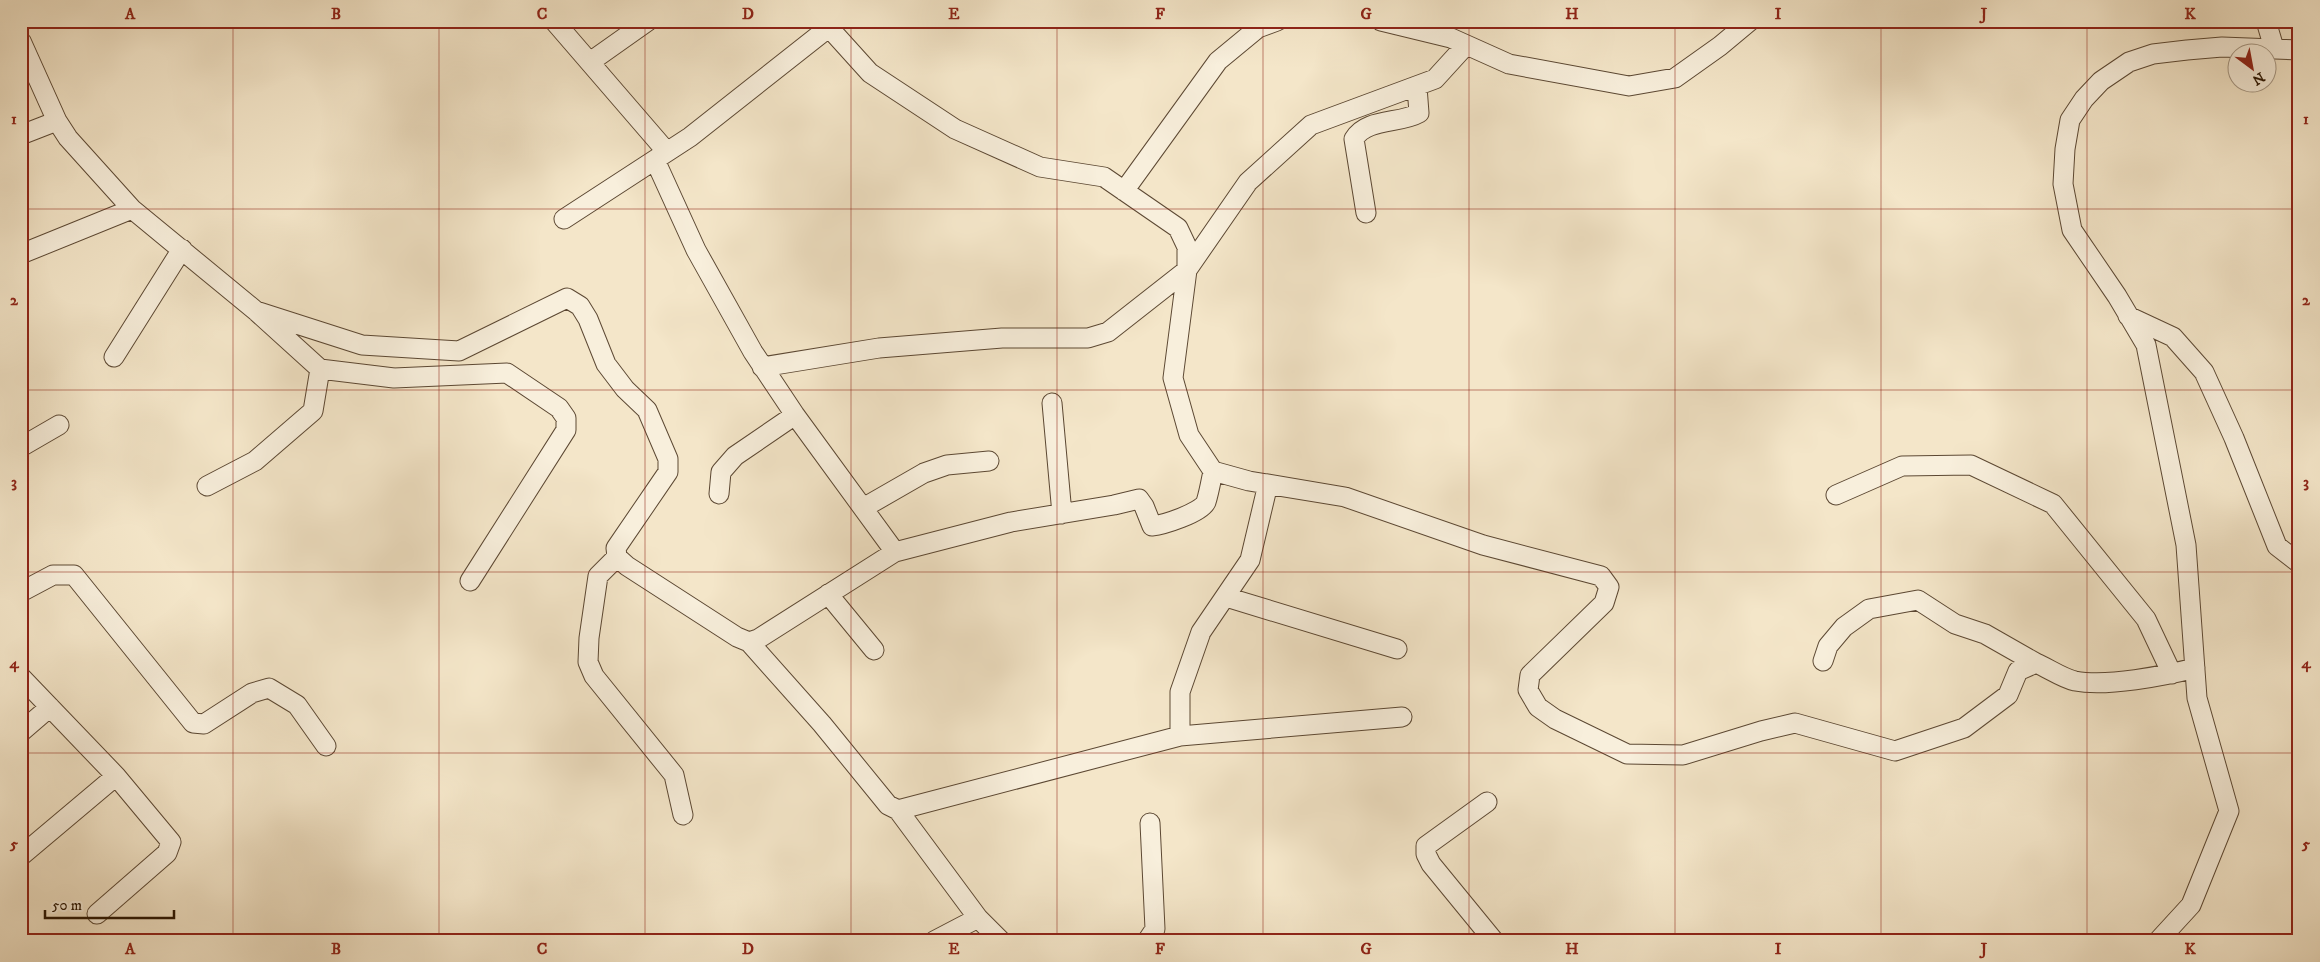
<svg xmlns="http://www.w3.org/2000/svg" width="2320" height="962" font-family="'IM FELL DW Pica',serif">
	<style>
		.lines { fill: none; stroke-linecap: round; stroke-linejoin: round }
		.minor-casing { stroke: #5c4833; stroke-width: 21 }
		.minor { stroke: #f8efdc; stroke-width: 19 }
		.grid { fill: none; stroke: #8f2418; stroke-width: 1; stroke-opacity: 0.55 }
		.neatline { fill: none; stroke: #8f2418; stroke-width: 2 }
		.grid-label { font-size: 16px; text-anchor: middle; font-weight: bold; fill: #8f2418 }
	</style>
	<rect width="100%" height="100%" fill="#f4e6c9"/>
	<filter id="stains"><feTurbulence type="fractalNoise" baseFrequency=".004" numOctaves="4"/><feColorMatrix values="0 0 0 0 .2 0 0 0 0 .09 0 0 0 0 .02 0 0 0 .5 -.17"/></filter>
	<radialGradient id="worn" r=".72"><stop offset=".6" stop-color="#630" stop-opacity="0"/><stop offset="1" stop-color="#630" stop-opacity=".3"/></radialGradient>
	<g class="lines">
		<g class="minor-casing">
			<path id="minor" d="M554 21 667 152
				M823 21 870 73 955 129 1040 167 1104 177 1178 228 1187 247V270L1173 378 1189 435 1213 471 1249 481 1345 497 1483 545 1601 576 1609 587 1604 603 1530 675 1528 690 1538 707 1555 719 1627 754 1683 755 1761 731 1795 723 1895 751 1964 728 2008 695 2018 671 2036 663C2048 668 2062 678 2075 681 2107 687 2164 676 2195 668
				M1381 21 1451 38 1509 64 1629 86 1675 78 1720 46 1750 21
				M2266 21 2274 48
				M21 41 57 121 68 138 132 209 256 311 320 369 394 378 507 373 559 408 566 418V430L470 581
				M590 62 648 21
				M21 135 57 121
				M655 160 696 250 753 352 795 415 895 552
				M1124 191 1218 61 1258 28 1277 21
				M1366 213 1354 139C1366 118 1400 124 1419 113L1417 87
				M564 219 690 137 837 21
				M21 254 132 209
				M256 311 362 345 459 351 567 298 580 306 588 319 606 364 625 389 647 410 668 459V472L616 548 617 557 627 566 737 637 749 642 758 639 895 552 1011 522 1114 505 1139 499 1144 506 1152 526C1163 525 1201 513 1206 502 1209 493 1211 481 1213 471
				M2128 316 2173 337 2204 372 2234 438 2277 546 2299 563
				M114 357 182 249
				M762 367 879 348 1002 338H1088L1108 332 1187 270 1248 182 1311 125 1435 79 1466 45
				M1052 403 1062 514
				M21 447 59 425
				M1268 484 1250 560 1201 632 1180 692V736L1402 717
				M207 486 255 461 313 411 320 369
				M719 494 721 472 735 456 795 415
				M1836 495 1902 466 1971 465 2053 504 2146 619 2172 674
				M863 508 924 473 947 465 989 461
				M617 557 598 576 589 638 588 662 594 676 674 775 683 815
				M21 592 53 575H74L193 723 204 724 252 693 269 688 297 705 326 746
				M828 594 874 650
				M1226 597 1397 649
				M749 642 822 724 888 805 898 810 1180 736
				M1823 661 1828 646 1844 627 1869 609 1918 600 1955 624 1985 634 2036 663
				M21 677 116 776 171 842 167 853 97 914
				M21 732 50 707
				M1487 802 1426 846V854L1431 864 1494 941
				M898 810 978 918 1001 941
				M21 856 116 776
				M934 941 978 918
				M1147 941 1155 929 1150 823
				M2158 941 2191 905 2229 811 2197 698 2186 545 2146 345 2117 296 2072 230 2063 184 2065 149 2070 120 2084 99 2101 81 2129 62 2153 54 2187 50 2222 47 2299 50"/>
		</g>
		<use href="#minor" class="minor"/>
	</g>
	<path class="grid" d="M233 21V941M439 21V941M645 21V941M851 21V941M1057 21V941M1263 21V941M1469 21V941M1675 21V941M1881 21V941M2087 21V941M21 209H2299M21 390H2299M21 572H2299M21 753H2299"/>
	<rect width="2320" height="962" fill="none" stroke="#f4e6c9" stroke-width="55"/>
	<g transform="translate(2252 68) rotate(148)"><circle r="24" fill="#f8efdc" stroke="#a59784"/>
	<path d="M0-4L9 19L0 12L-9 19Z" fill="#8f2418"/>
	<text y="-8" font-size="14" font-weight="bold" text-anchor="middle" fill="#291401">N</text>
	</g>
	<path d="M45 910v8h129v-8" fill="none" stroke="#291401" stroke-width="2.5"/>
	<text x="52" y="910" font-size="15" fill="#291401" stroke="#f8efdc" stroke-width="4" paint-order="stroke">50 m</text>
	<rect x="28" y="28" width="2264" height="906" class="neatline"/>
	<g class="grid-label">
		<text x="130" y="19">A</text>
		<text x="336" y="19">B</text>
		<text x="542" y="19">C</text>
		<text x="748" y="19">D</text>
		<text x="954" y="19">E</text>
		<text x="1160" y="19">F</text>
		<text x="1366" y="19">G</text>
		<text x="1572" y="19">H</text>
		<text x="1778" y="19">I</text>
		<text x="1984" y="19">J</text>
		<text x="2190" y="19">K</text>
		<text x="14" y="124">1</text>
		<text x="2306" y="124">1</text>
		<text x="14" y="305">2</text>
		<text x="2306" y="305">2</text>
		<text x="14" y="487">3</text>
		<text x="2306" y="487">3</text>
		<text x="14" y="668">4</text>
		<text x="2306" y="668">4</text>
		<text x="14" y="849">5</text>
		<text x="2306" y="849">5</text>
		<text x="130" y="954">A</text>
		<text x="336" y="954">B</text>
		<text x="542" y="954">C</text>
		<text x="748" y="954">D</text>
		<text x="954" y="954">E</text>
		<text x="1160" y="954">F</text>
		<text x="1366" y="954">G</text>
		<text x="1572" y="954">H</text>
		<text x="1778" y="954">I</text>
		<text x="1984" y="954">J</text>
		<text x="2190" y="954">K</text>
	</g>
	<rect width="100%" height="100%" filter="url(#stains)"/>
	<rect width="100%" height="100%" fill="url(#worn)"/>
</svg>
